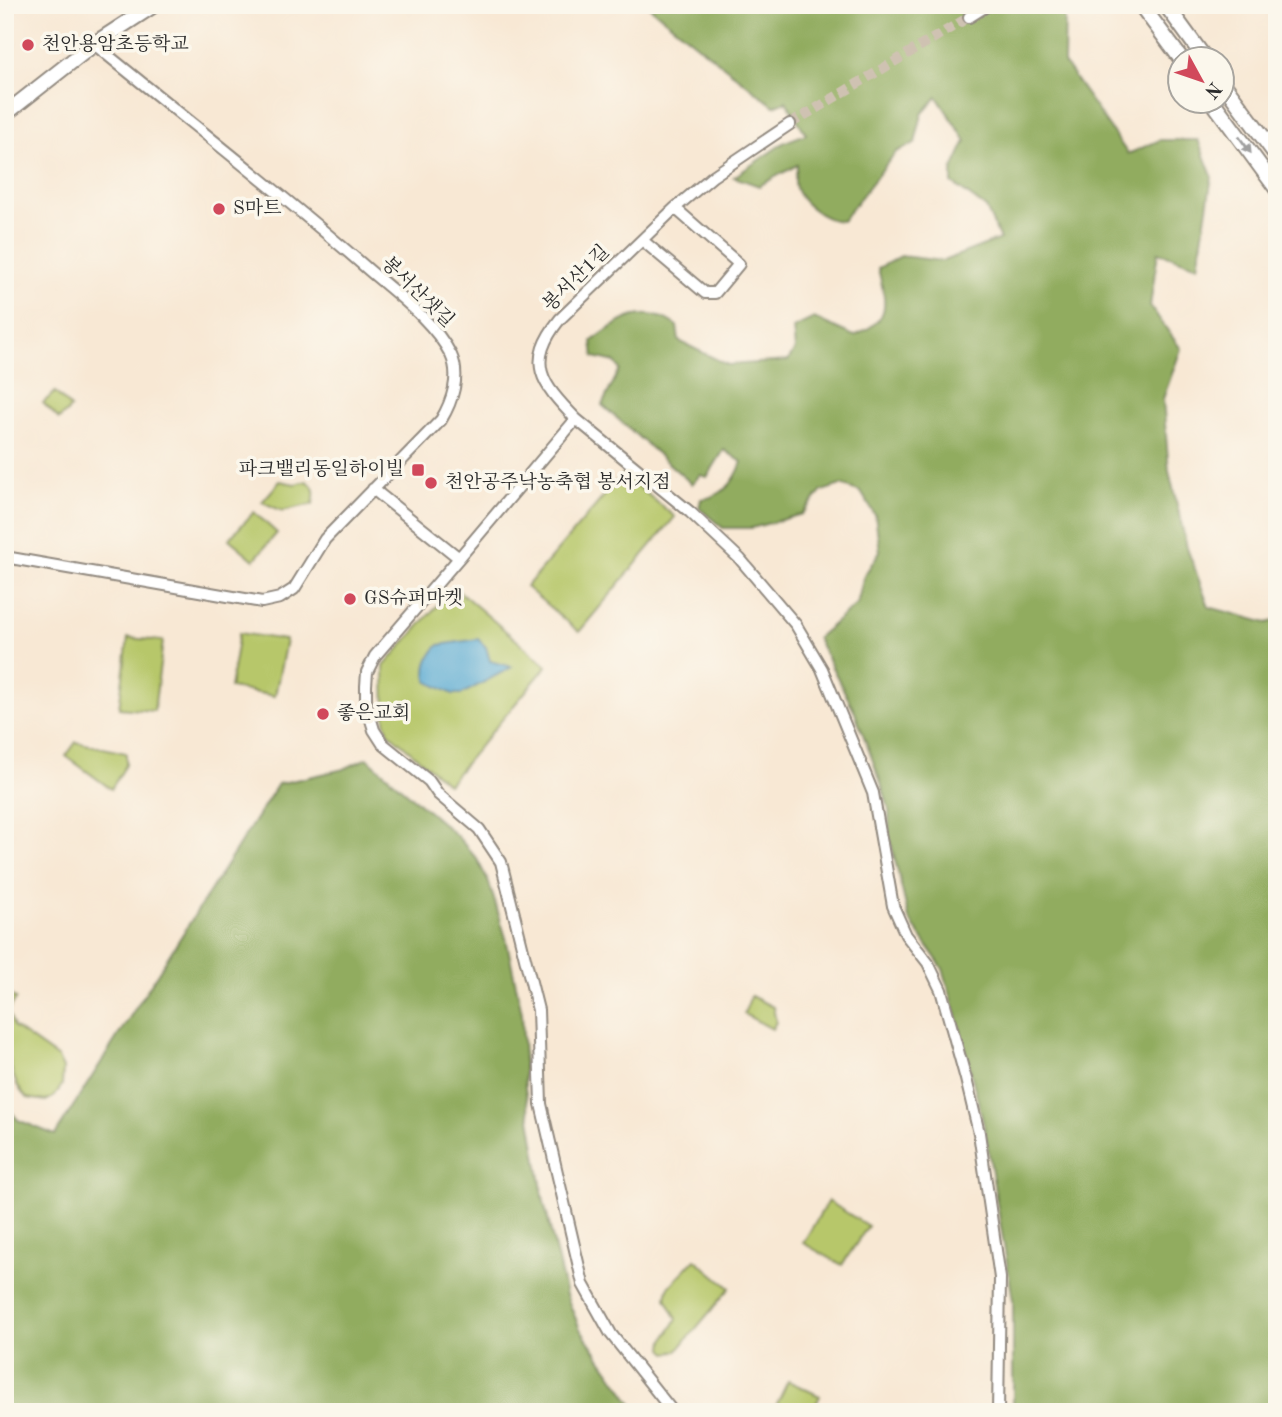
<svg xmlns="http://www.w3.org/2000/svg" width="1282" height="1417" font-family="'Old Standard TT','Noto Serif KR',serif">
	<style>
		.green { fill: #b7c76a; stroke: #71794a; stroke-width: 2 }
		.forest { fill: #91ac5e; stroke: #5e6c44; stroke-width: 2 }
		.water { fill: #57a9d2; stroke: #416a7e; stroke-width: 2 }
		.lines { fill: none; stroke-linecap: round; stroke-linejoin: round }
		.minor-tunnel { stroke: #cfc2b2; stroke-width: 10; stroke-dasharray: 10 5; stroke-linecap: butt }
		.minor-casing { stroke: #928a80; stroke-width: 14 }
		.tertiary-casing { stroke: #928a80; stroke-width: 18 }
		.minor { stroke: #fff; stroke-width: 10 }
		.tertiary { stroke: #fff; stroke-width: 14 }
		.oneway { fill: #a0a0a0 }
		.poi-dot { fill: #d1495b; stroke: #fbf7ec; stroke-width: 2.5 }
		.labels { text-anchor: middle; dominant-baseline: central; stroke-width: 7; stroke-linejoin: round; paint-order: stroke }
		.poi-label { font-size: 19px; fill: #2b2b2b; stroke: #fbf7ec; text-anchor: start }
		.street-label { font-size: 19px; fill: #2b2b2b; stroke: #fbf7ec }
	</style>
	<rect width="100%" height="100%" fill="#fbf7ec"/>
	<filter id="ink" filterUnits="userSpaceOnUse"><feTurbulence type="fractalNoise" baseFrequency=".0143" numOctaves="2"/><feDisplacementMap in="SourceGraphic" scale="14" xChannelSelector="R" yChannelSelector="G"/><feConvolveMatrix kernelMatrix="1 2 1 2 8 2 1 2 1" color-interpolation-filters="sRGB"/></filter>
	<filter id="wash" filterUnits="userSpaceOnUse"><feTurbulence type="fractalNoise" baseFrequency=".00686" numOctaves="4" result="noise"/><feDisplacementMap in="SourceGraphic" scale="28" xChannelSelector="R" yChannelSelector="G"/><feGaussianBlur stdDeviation="1.57" result="paint"/><feColorMatrix in="noise" values="0 0 0 0 0 0 0 0 0 0 0 0 0 0 0 0 0 1.4 0 .05"/><feComposite in="paint" operator="in"/></filter>
	<g filter="url(#wash)">
		<rect width="100%" height="100%" fill="#f8e8d4"/>
		<path class="green" d="M55 392 71 408 59 419 43 403Z
			M623 474 675 517 579 632 526 587Z
			M280 481 295 484 307 481C316 487 315 494 313 504L282 511 262 502Z
			M254 512 277 533 254 560 229 539Z
			M460 592 547 666 448 784 389 733 385 721 384 666 448 593Z
			M239 633 286 640 275 696 230 688Z
			M128 638 163 641 154 711 119 708Z
			M76 742 126 753V765L111 789 66 756Z
			M5 991 16 999 8 1011 14 1027 58 1058 63 1068 62 1085 55 1096 46 1101 27 1098C4 1078 5 1020 5 991Z
			M751 996 773 1007 776 1022 772 1029 744 1014Z
			M828 1201 868 1226 842 1265 803 1243Z
			M695 1259 730 1288 677 1351 667 1353 663 1349 664 1340 677 1319 666 1298 668 1288Z
			M788 1381 820 1396 812 1412H773Z"/>
		<path class="forest" d="M647 5H1065L1064 63 1128 154 1160 140H1198L1212 176 1198 266 1158 252 1150 306 1181 349 1163 399 1169 471 1187 548 1209 607 1267 623 1277 620V1412H1013V1300L985 1130 958 1020 943 969 909 919 889 835V809L880 780 854 710 817 638 857 604 864 576 880 551 875 515 861 492 841 485 822 491 802 514 752 528H723L699 508 701 499C723 497 735 482 742 462L724 450 707 477 700 475 692 484 602 405 620 369 615 362 594 357 592 341C621 320 644 302 677 326L679 341 728 365 788 361 795 349 793 328 814 318 854 336C893 319 886 304 878 268L901 256 943 261 1000 239 986 208 952 183V171L966 141 937 97 922 114 915 143 896 152 842 221C824 221 794 200 795 180 795 173 798 170 797 165L759 186 734 177 785 142 806 134 786 101 774 106Z
			M367 758 457 836 477 859 489 883 506 938 522 1013 525 1088 544 1202 566 1295 580 1329 638 1412H5V1104L18 1120 55 1135 278 784 344 769Z"/>
		<path class="water" d="M478 639 486 647 490 661 512 667 462 694H453L428 682C423 668 429 655 439 645Z"/>
	</g>
	<g filter="url(#ink)">
		<g class="lines">
			<path class="minor-tunnel" d="M790 124 969 17"/>
			<g class="minor-casing">
				<path id="minor" d="M969 17 988 5
					M642 240 705 293H715L739 264 675 208
					M576 419 690 512 740 559 796 625 822 669 873 793 893 906 906 935 928 963 941 990 966 1079 979 1133 1000 1278 998 1412
					M373 489 459 558 576 419C541 383 525 363 560 319L675 208 713 176 790 124
					M5 557 262 602 280 598 294 589 325 539 441 420C452 402 461 376 451 355 432 318 392 291 362 264 275 188 183 117 94 44
					M459 558 375 656 367 672 366 686V703L374 730 383 744 429 781 438 794 479 829 501 862 538 1010 541 1104 583 1284 611 1334 673 1412"/>
			</g>
			<g class="tertiary-casing">
				<path id="tertiary" d="M1141 5 1182 60
					M1166 5 1206 60
					M1222 82 1277 156
					M1213 102 1277 189
					M5 114 94 44 154 5"/>
			</g>
			<use href="#minor" class="minor"/>
			<use href="#tertiary" class="tertiary"/>
		</g>
		<defs><path id="oneway-solid" d="M-6-.8H1V-3.2L6.5 0L1 3.2V.8H-6Z" transform="scale(1.75)"/></defs>
		<use class="oneway" href="#oneway-solid" transform="translate(1245 145) rotate(54)"/>
	</g>
	<g class="poi-dot">
		<circle cx="28" cy="45" r="7"/>
		<circle cx="219" cy="209" r="7"/>
		<rect x="411" y="463" width="14" height="14" rx="3.5"/>
		<circle cx="431" cy="483" r="7"/>
		<circle cx="350" cy="599" r="7"/>
		<circle cx="323" cy="714" r="7"/>
	</g>
	<g class="labels">
		<g class="poi-label">
			<text x="42" y="45">천안용암초등학교</text>
			<text x="233" y="209">S마트</text>
			<text x="404" y="470" text-anchor="end">파크밸리동일하이빌</text>
			<text x="445" y="483">천안공주낙농축협 봉서지점</text>
			<text x="364" y="599">GS슈퍼마켓</text>
			<text x="337" y="714">좋은교회</text>
		</g>
		<g class="street-label">
			<text transform="translate(577 279) rotate(-45)">봉서산1길</text>
			<text transform="translate(417 293) rotate(44)">봉서산샛길</text>
		</g>
	</g>
	<rect width="1282" height="1417" fill="none" stroke="#fbf7ec" stroke-width="28"/>
	<g transform="translate(1201 80) rotate(130)"><circle r="33" fill="#fbf7ec" stroke="#a8a59f" stroke-width="2"/>
	<path d="M0-5L12 26L0 18L-12 26Z" fill="#d1495b"/>
	<text y="-10" font-size="19" font-weight="bold" text-anchor="middle" fill="#2b2b2b">N</text>
	</g>
</svg>
